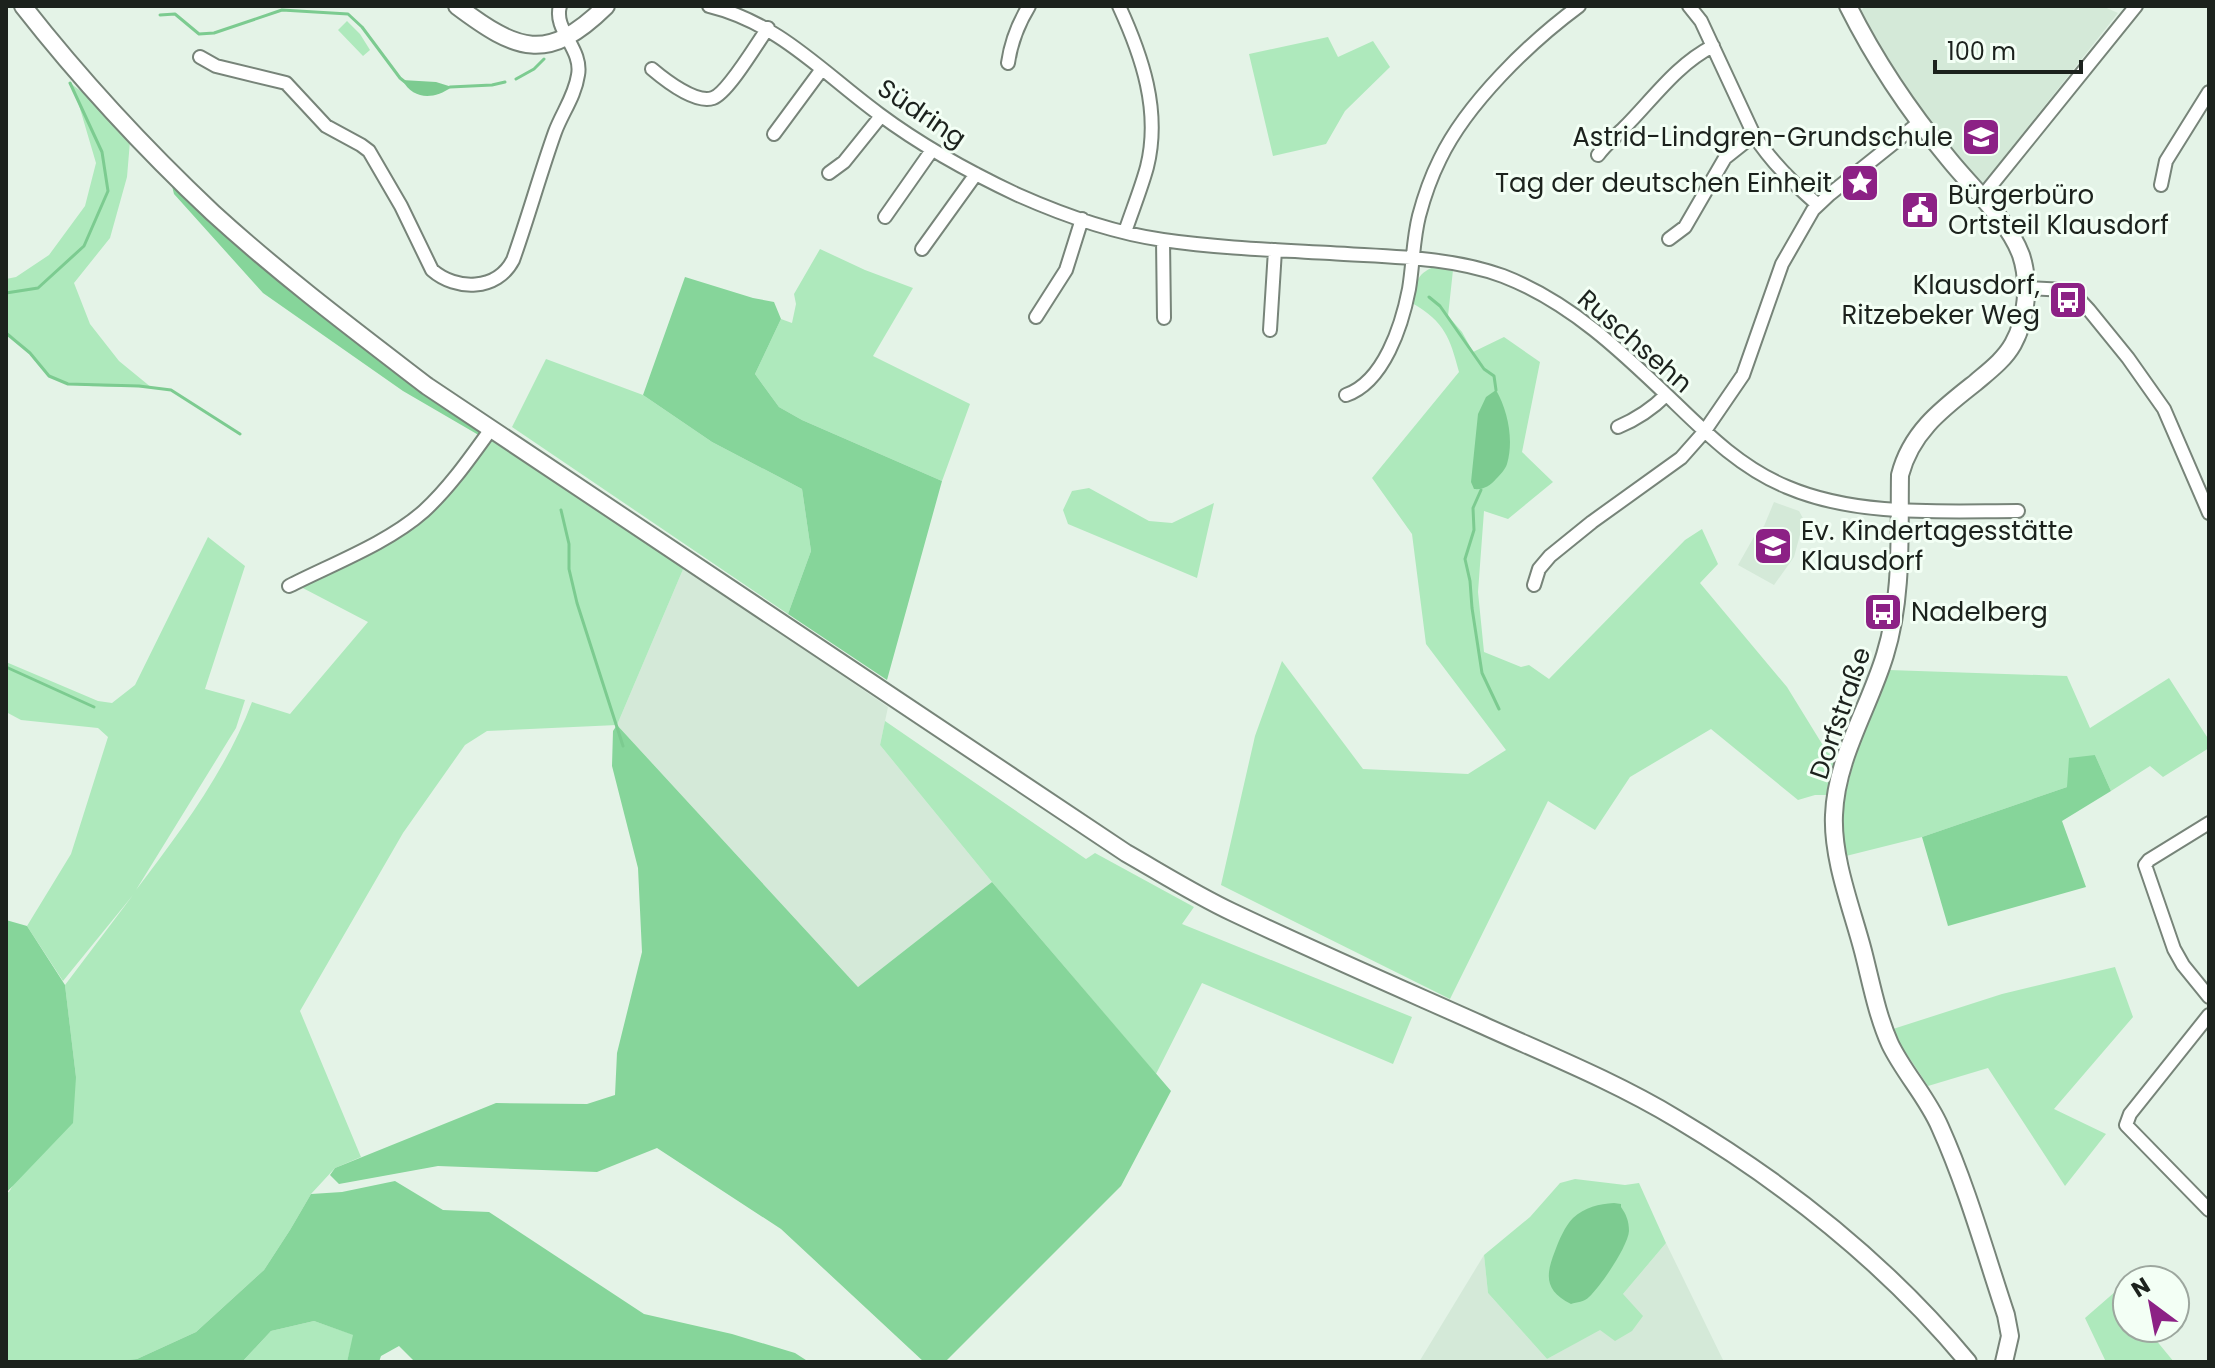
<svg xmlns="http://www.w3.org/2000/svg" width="2215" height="1368" font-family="Poppins,sans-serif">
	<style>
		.built { fill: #d4e9d8 }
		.green { fill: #aee9bc }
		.forest { fill: #86d59a }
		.water { fill: #7ccb90 }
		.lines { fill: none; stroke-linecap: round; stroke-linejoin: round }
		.stream { stroke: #7ccb90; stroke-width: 3 }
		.street-casing { stroke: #778479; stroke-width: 16 }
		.secondary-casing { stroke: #778479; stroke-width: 20 }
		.street { stroke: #fff; stroke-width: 12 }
		.secondary { stroke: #fff; stroke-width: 16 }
		.labels { text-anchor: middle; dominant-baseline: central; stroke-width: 6; stroke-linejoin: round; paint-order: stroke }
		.street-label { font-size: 26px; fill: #1c221d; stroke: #f3fff5 }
		.poi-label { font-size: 26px; fill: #1c221d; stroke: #f3fff5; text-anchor: end }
	</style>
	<rect width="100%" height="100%" fill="#e4f3e7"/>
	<path class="built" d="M1866 6H2102L2118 13 1982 185 1904 89 1859 12Z
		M1774 502 1799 511 1804 520 1794 557 1774 585 1738 565 1755 535 1764 526Z
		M684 567 888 707 880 745 992 882 858 987 617 725Z
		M1666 1243 1724 1362H1419L1484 1255 1488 1293 1547 1359 1600 1329 1623 1294Z"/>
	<path class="green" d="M347 21 360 34 370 50 363 56 338 30Z
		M1328 37 1338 57 1373 41 1390 67 1345 111 1326 144 1273 156 1249 54Z
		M70 83 90 98 130 141 127 177 110 238 74 283 90 324 119 361 152 388C124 385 74 391 52 377 35 367 27 343 6 333V279L16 277 49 255 85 206 96 163 76 95Z
		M820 249 865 270 913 288 873 356 970 404 942 481 802 420 779 407 755 374 781 319 792 323 796 304 794 294Z
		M1434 267 1453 270 1448 316 1462 332 1473 352 1504 337 1540 362 1522 452 1553 482 1508 519 1484 511 1478 592 1484 652 1521 667 1529 665 1549 679 1685 540 1702 529 1718 564 1700 583 1787 687 1827 752 1838 759 1829 795H1815L1798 800 1711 729 1630 777 1595 830 1548 801 1450 999 1221 885 1255 736 1282 661 1363 769 1468 774 1506 750 1426 644 1412 534 1372 478 1459 372C1450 338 1445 322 1412 303 1416 285 1415 274 1434 267Z
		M546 359 643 395 712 442 802 489 811 551 788 614 512 427Z
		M494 438 684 567 617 725 487 731 465 745 403 833 300 1011 361 1157 335 1168 311 1194 290 1230 264 1270 196 1332 137 1359 109 1362H6V1193L9 1192 76 1077 65 985 133 895 63 981 27 926 71 854 108 737 98 728 21 720 6 712V662L98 701 112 703 135 685 208 537 245 566 205 689 245 700 236 728 136 890C180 832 226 771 252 702L290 714 368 622 297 585 396 534 446 494Z
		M1089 488 1149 521 1172 523 1214 503 1197 578 1068 524 1063 510 1072 491Z
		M1889 670 2067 676 2090 728 2169 678 2209 740V748L2163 777 2150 766 2111 791 2095 755 2067 787 1922 837 1846 856C1845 842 1842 827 1843 813 1848 763 1872 716 1889 670Z
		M885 721 1086 859 1095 853 1194 907 1182 924 1412 1017 1393 1064 1202 983 1156 1074 992 882 880 745Z
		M2115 967 2133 1017 2054 1109 2106 1134 2065 1186 1988 1068 1928 1086 1900 1044 1893 1029 2002 994Z
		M1575 1179 1625 1185 1639 1183 1666 1243 1623 1294 1643 1316 1632 1331 1615 1341 1600 1330 1547 1359 1488 1293 1484 1255 1530 1217 1560 1183Z
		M2116 1291 2127 1305V1328H2146L2174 1362H2106L2085 1318Z
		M314 1321 354 1335 347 1362H242L271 1331Z"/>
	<path class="forest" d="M171 182 483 430 482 437 403 391 263 293 174 194Z
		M685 277 753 298 774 302 781 319 755 374 779 407 802 420 942 481 887 680 788 614 811 551 802 489 712 442 643 395Z
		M617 725 858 987 992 882 1171 1091 1121 1186 945 1362H924L781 1229 657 1148 597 1172 438 1166 339 1184 330 1175 335 1168 496 1103 587 1104 615 1095 617 1053 642 952 638 868 612 766 613 731Z
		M2095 755 2111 791 2062 821 2086 887 1948 926 1922 837 2067 787 2069 758Z
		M6 920 27 926 65 985 76 1077 73 1123 6 1193Z
		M395 1181 443 1210 489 1212 644 1314 732 1334 795 1353 809 1362H415L399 1346 381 1356 379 1362H347L353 1335 314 1321 271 1331 242 1362H109L137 1359 196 1332 264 1270 290 1230 311 1194 342 1192Z"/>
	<path class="water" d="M402 80 436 82 452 87C433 100 414 100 402 80Z
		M1496 390C1508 411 1514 440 1507 464 1505 470 1500 475 1496 479 1490 486 1483 490 1474 489L1471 482 1478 414 1486 397Z
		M1614 1203 1621 1204V1207C1626 1214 1629 1221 1629 1231 1628 1246 1601 1286 1589 1297 1584 1302 1577 1302 1571 1304 1545 1291 1545 1276 1555 1251 1559 1240 1565 1226 1573 1218 1585 1207 1599 1204 1614 1203Z"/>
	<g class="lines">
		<path class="stream" d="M160 15 175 14 199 34 214 33 282 10 348 14 362 27 400 78 405 82
			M516 79 534 69 544 59
			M450 87 492 85 505 82
			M6 293 38 288 84 246 108 191 102 152 70 83
			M1429 297 1440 306 1484 369 1494 376 1496 390
			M6 333 30 353 49 376 68 384 139 386 171 390 240 434
			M1481 490 1473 508 1474 530 1465 559 1470 581 1472 608 1482 673 1499 709
			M561 510 569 544V569L577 603 623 746
			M6 667 94 707"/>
		<g class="street-casing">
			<path id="street" d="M709 6C779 23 823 73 879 114 922 146 969 172 1018 195 1063 215 1114 233 1163 240 1218 248 1275 250 1330 253 1388 257 1448 256 1503 276 1570 302 1621 351 1672 400 1707 434 1741 468 1787 487 1857 517 1943 511 2018 511
				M1119 6C1142 56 1161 111 1147 167 1141 189 1132 211 1125 232
				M1689 6 1701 21 1754 135C1771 162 1794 184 1818 205
				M200 57 216 66 286 83 326 126 361 145 369 151 401 206 432 270C456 291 497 291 513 260 528 218 540 174 555 132 562 113 575 96 578 75 583 49 553 30 560 6
				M1008 63C1011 42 1018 24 1029 6
				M652 69C665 80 696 104 713 98 728 93 757 43 768 28
				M774 134 822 69
				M1598 155C1605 145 1615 137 1624 128 1653 99 1676 65 1713 46
				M829 173 844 162 881 116
				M2161 185 2166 161 2209 92
				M1981 198 2136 6
				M885 217 932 150
				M1669 239 1685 227 1725 158 1754 135
				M1163 240 1164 318
				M922 249 976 174
				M2026 288 2066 290 2076 296 2089 310 2128 358 2164 409 2209 513
				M1036 317 1066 270 1082 219
				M1270 330 1275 250
				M1346 395C1384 382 1402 325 1409 289 1413 265 1413 240 1419 216 1424 197 1431 177 1440 159 1467 103 1529 43 1579 6
				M1618 427C1637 419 1652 409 1666 395
				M1534 585 1539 569 1550 556 1592 522 1681 458 1704 432 1743 375 1782 264 1813 210 1830 194 1920 122
				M289 586C332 564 388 543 424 511 450 487 470 458 491 429
				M2209 823 2149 860 2145 865 2174 949 2183 965 2209 997
				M2209 1015 2130 1114 2126 1125 2209 1210"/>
		</g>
		<g class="secondary-casing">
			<path id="secondary" d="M23 6C81 80 145 149 213 213 281 275 354 330 427 386L1126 853C1161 873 1196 895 1232 912 1314 951 1397 987 1480 1024 1546 1054 1614 1081 1677 1119 1786 1184 1886 1263 1968 1362
				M457 6C517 51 547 64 606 6
				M1848 6C1875 60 1910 112 1948 158 1972 188 2008 220 2021 255 2030 282 2027 319 2013 344 2004 360 1989 371 1975 383 1942 409 1911 432 1900 475 1899 534 1903 597 1885 655 1869 708 1836 758 1834 815 1832 859 1852 909 1863 951 1871 982 1877 1015 1890 1044 1904 1073 1927 1097 1940 1127 1967 1187 1985 1252 2006 1315L2010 1336 2004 1362"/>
		</g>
		<use href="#street" class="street"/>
		<use href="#secondary" class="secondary"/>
	</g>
	<defs>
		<g id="school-square" transform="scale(2)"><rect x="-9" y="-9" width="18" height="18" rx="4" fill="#8c2185" stroke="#f3fff5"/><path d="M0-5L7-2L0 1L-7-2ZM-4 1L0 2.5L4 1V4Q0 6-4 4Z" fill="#fff"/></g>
		<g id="sight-square" transform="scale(2)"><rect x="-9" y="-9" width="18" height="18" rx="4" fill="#8c2185" stroke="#f3fff5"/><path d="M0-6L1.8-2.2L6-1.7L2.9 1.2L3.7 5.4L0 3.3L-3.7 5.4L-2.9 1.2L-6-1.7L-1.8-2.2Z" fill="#fff"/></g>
		<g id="civic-square" transform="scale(2)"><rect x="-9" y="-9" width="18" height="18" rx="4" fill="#8c2185" stroke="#f3fff5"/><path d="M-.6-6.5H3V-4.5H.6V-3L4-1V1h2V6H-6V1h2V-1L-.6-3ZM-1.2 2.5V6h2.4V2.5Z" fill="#fff"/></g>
		<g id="bus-square" transform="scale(2)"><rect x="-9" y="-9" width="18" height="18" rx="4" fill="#8c2185" stroke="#f3fff5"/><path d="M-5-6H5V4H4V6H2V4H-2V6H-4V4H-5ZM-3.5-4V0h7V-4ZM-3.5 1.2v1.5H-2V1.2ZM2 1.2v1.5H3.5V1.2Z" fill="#fff"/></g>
	</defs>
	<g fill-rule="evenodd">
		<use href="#school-square" x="1981" y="137"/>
		<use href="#sight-square" x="1860" y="183"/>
		<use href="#civic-square" x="1920" y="210"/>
		<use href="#bus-square" x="2068" y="300"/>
		<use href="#school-square" x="1773" y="546"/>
		<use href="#bus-square" x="1883" y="612"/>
	</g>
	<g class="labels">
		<g class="street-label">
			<text transform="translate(922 113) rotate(34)">Südring</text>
			<text transform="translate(1635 341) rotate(41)">Ruschsehn</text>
			<text transform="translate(1840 713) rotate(-71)">Dorfstraße</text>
		</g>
		<g class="poi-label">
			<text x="1953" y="137">Astrid-Lindgren-Grundschule</text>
			<text x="1832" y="183">Tag der deutschen Einheit</text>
			<text x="1948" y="195" text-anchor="start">Bürgerbüro<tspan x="1948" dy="30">Ortsteil Klausdorf</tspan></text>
			<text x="2040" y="285">Klausdorf,<tspan x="2040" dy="30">Ritzebeker Weg</tspan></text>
			<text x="1801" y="531" text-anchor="start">Ev. Kindertagesstätte<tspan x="1801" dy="30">Klausdorf</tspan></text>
			<text x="1911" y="612" text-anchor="start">Nadelberg</text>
		</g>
	</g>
	<rect width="2215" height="1368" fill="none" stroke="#1c221d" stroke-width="16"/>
	<g transform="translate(2151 1304) rotate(328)"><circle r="38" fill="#f3fff5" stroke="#9da79f" stroke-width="2"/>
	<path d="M0-6L14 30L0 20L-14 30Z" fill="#8c2185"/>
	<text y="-12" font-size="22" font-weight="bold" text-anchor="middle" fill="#1c221d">N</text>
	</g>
	<path d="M1935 60v12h146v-12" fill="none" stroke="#1c221d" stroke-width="4"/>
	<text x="1947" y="60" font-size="24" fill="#1c221d" stroke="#f3fff5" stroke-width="6" paint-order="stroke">100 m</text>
</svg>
